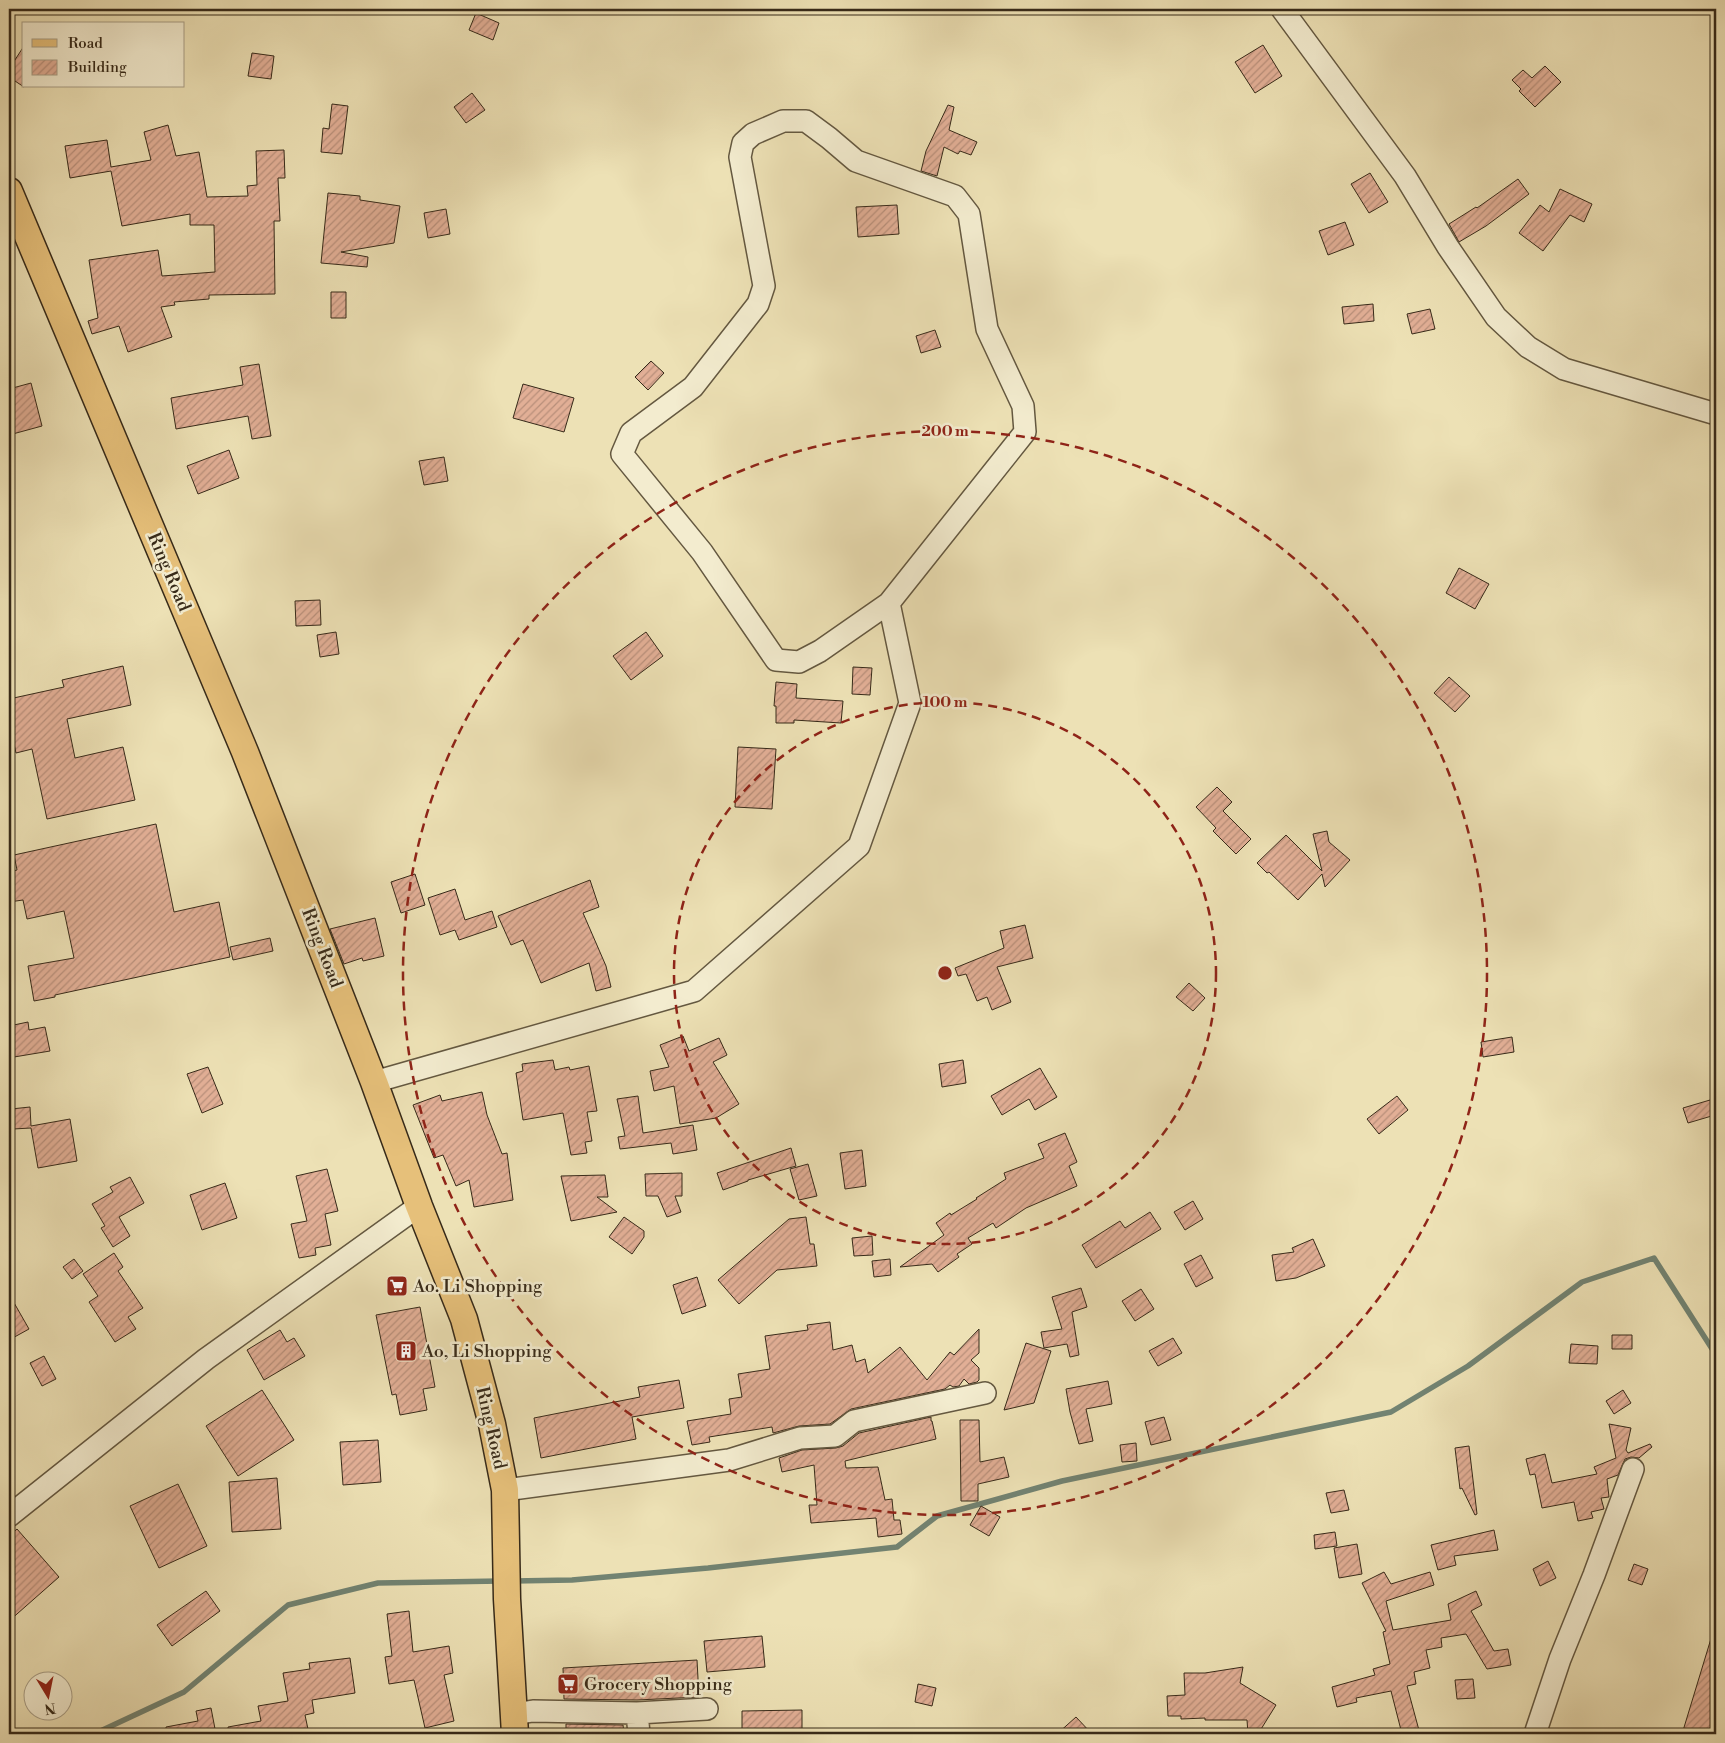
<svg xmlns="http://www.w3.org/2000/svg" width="1725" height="1743" font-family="'Libre Bodoni',serif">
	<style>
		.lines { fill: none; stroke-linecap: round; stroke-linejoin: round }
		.stream { stroke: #728372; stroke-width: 5.5 }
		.building { fill: url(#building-hatch); stroke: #372a19 }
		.minor-casing { stroke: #645840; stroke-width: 24 }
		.major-casing { stroke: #372a19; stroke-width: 29 }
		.minor { stroke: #f3eccf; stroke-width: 21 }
		.major { stroke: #e6c07a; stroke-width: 26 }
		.ring { fill: none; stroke: #8f2418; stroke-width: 2.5; stroke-dasharray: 9 6 }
		.labels { text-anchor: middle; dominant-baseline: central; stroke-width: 5; stroke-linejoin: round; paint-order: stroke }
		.street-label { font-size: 18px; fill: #372a19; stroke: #f3eccf }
		.poi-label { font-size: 18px; fill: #372a19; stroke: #f3eccf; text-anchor: start }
		.centre { fill: #8f2418; stroke: #f3eccf; stroke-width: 2.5 }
		.ring-label { font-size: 15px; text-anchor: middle; font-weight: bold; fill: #8f2418; stroke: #f3eccf; stroke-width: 5; stroke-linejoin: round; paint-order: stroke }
	</style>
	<defs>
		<pattern id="building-hatch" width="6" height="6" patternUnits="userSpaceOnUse" patternTransform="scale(1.25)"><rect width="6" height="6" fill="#e2af96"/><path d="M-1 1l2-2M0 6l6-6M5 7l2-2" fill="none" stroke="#b88f7a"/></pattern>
	</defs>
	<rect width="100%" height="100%" fill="#ede1b5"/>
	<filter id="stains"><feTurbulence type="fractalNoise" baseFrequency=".004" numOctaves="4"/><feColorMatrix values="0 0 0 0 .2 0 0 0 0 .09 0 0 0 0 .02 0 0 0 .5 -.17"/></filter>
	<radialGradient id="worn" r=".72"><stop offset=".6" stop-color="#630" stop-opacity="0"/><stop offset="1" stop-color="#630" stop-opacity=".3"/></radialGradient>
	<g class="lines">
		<path class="stream" d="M513 1581 572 1580 708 1568 897 1547 937 1516 1062 1481 1391 1412 1468 1366 1582 1282 1654 1258 1716 1355
			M94 1734 184 1692 288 1605 378 1583 501 1581"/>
	</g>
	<path class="building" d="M476 13 499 23 493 40 469 30Z
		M1263 45 1282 76 1255 93 1235 62Z
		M24 46V87L9 77V69Z
		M252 53 274 56 271 79 248 76Z
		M1545 66 1561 82 1535 107 1519 91 1521 89 1512 80 1523 70 1532 78Z
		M472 93 485 110 466 123 454 107Z
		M332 104 348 106 342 154 321 152 323 128 329 129Z
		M948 105 954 107 949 130 977 142 971 155 960 151 958 154 944 147 937 176 921 171 926 151Z
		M168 125 176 156 199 152 207 197 248 196 247 186 257 185 256 151 284 150 285 178H278L280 221H274L275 294 209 295V299L174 302 175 305 161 307 172 337 128 352 119 326 92 334 88 321 98 318 89 260 158 250 162 276 215 272 214 225H190V214L122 226 111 171 70 178 65 146 107 140 111 167 151 160 144 132Z
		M1370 173 1388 202 1369 213 1351 184Z
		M1518 179 1529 194 1486 226 1459 242 1449 224 1476 207 1477 208Z
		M1560 189 1592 204 1584 222 1570 215 1543 251 1519 233 1540 205 1549 212Z
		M328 193 360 196V200L400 206 394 243 341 252 368 257 367 267 321 263Z
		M897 205 899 234 858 237 856 207Z
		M446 209 450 234 428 238 424 213Z
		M1345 222 1354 245 1328 255 1319 231Z
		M331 292H346V318H331Z
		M1373 304 1374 321 1344 324 1342 307Z
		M1430 309 1435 329 1412 334 1407 314Z
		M935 330 941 347 921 353 916 336Z
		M651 361 664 373 648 390 635 377Z
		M259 364 271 436 252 439 248 416 176 429 171 398 243 385 240 367Z
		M31 383 42 426 9 435V389Z
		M523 384 574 398 564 432 513 418Z
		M229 450 239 478 198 494 187 466Z
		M444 457 448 481 424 485 419 461Z
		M1459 568 1489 584 1475 609 1446 593Z
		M320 600 321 625 296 626 295 601Z
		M336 632 339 654 320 657 317 635Z
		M646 632 663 656 631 680 613 656Z
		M123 666 131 705 67 719 75 758 123 747 135 800 47 819 32 749 16 753 9 721V699L64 687 62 680Z
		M853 667 872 668 870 695 852 694Z
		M1449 677 1470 696 1455 712 1434 693Z
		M776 682 797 684 796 698 843 701 841 723 794 720V723H776V706H774Z
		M738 747 776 749 772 809 735 807Z
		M1217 787 1232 802 1223 811 1251 839 1236 854 1213 831 1216 828 1196 807Z
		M156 824 174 912 219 902 230 957 55 995V997L34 1001 28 966 74 958 64 911 27 919 23 900 9 902V872L17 870 14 855Z
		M1327 831 1329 842 1350 860 1325 887 1322 874 1298 900 1269 872 1267 873 1257 863 1286 835 1322 871 1313 834Z
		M415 874 425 905 401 913 391 882Z
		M590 880 599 907 583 913 606 966 611 987 596 991 589 963 541 983 523 940 511 945 498 916Z
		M455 889 465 920 492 911 497 927 459 940 455 930 440 935 428 898Z
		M375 918 384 956 363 961 362 958 344 964 330 929Z
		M1025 925 1033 958 997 967 1011 1002 992 1010 987 997 977 1001 966 974 958 976 955 968 1004 948 1000 931Z
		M270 938 273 951 233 960 230 947Z
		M1189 983 1205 998 1193 1011 1176 997Z
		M28 1022 29 1030 45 1027 50 1051 14 1057 9 1026Z
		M683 1036 689 1051 719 1038 727 1055 713 1062 739 1104 716 1118 680 1124 674 1086 654 1091 650 1071 669 1067 660 1045Z
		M1512 1037 1514 1052 1483 1057 1481 1042Z
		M553 1060 555 1070 569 1067 570 1070 589 1066 597 1111 587 1112 592 1141 585 1142 587 1153 571 1155 563 1113 523 1120 516 1073 523 1071 522 1064Z
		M963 1060 966 1083 942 1087 939 1064Z
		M208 1067 223 1104 202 1113 187 1074Z
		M1040 1068 1057 1097 1035 1110 1029 1099 1002 1115 991 1096Z
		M482 1092 487 1115 502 1154 507 1153 513 1200 474 1207 469 1180 456 1186 443 1155 434 1158 413 1105 440 1095 442 1101Z
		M638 1096 643 1133 693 1125 697 1150 673 1154 671 1143 620 1149 618 1137 625 1136 617 1099Z
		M1397 1096 1408 1110 1379 1134 1367 1119Z
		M1710 1100 1715 1115 1688 1123 1683 1108Z
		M30 1107 31 1126 70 1119 77 1161 38 1168 31 1128 13 1129 11 1109Z
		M1065 1133 1077 1162 1069 1166 1077 1186 1026 1208 996 1228 993 1223 968 1238 972 1244 957 1254 959 1257 938 1272 932 1264 900 1267 944 1235 936 1223 950 1213 951 1215 977 1199 976 1198 1006 1179 1004 1173 1044 1158 1038 1144Z
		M791 1148 796 1166 748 1180V1181L723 1190 717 1173Z
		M862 1150 866 1186 845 1189 840 1153Z
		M808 1164 817 1196 799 1200 790 1169Z
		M327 1169 338 1211 325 1214 331 1245 315 1248 316 1255 299 1258 291 1224 307 1221 296 1176Z
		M682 1173V1196H675L681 1212 667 1217 658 1196H646L645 1174Z
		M605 1175 608 1197H597L617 1212 571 1221 561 1176Z
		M130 1177 144 1203 119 1217 130 1236 113 1247 101 1228 105 1226 92 1204 113 1192 110 1187Z
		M225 1183 237 1218 202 1230 190 1195Z
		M1193 1201 1203 1219 1185 1230 1174 1212Z
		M1150 1212 1161 1229 1096 1268 1082 1245 1120 1221 1125 1228Z
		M624 1217 644 1231V1237L632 1254 609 1237Z
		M806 1217 810 1244H814L817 1266 777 1270 739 1304 718 1280 789 1219Z
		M872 1236 873 1255 854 1256 852 1238Z
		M1313 1239 1325 1266 1296 1278 1276 1281 1272 1255 1294 1252 1292 1248Z
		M114 1253 123 1267 118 1271 143 1308 128 1317 136 1329 115 1342 89 1302 98 1296 83 1274Z
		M1201 1255 1213 1278 1196 1287 1184 1264Z
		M74 1259 83 1271 72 1279 63 1267Z
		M890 1259 891 1275 874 1277 872 1261Z
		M697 1277 706 1306 682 1314 673 1285Z
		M1081 1288 1087 1307 1072 1312 1079 1355 1070 1357 1067 1344 1044 1348 1041 1332 1062 1329 1052 1297Z
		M1141 1289 1154 1309 1135 1321 1122 1301Z
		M9 1294 29 1329 9 1340Z
		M420 1307 435 1387 423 1389 427 1410 400 1415 396 1394 392 1395 376 1315Z
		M830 1322 833 1350 852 1345 856 1362 865 1359 868 1373 900 1347 927 1380 950 1352 954 1355 979 1329V1353L971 1360 979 1368V1380L977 1382 969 1384 964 1379 959 1386 953 1387 950 1385 945 1389 851 1409 830 1424 799 1426 773 1433 772 1427 709 1437 710 1442 692 1445 687 1421 731 1414 729 1399 742 1397 738 1374 770 1369 765 1336 808 1330 807 1325Z
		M280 1330 287 1342 294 1338 305 1356 264 1380 247 1350Z
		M1612 1335H1632V1349H1612Z
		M1173 1338 1182 1353 1158 1366 1149 1351Z
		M1026 1343 1051 1351 1034 1403 1004 1410Z
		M1571 1344 1598 1346 1597 1364 1569 1363Z
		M44 1356 56 1379 42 1386 30 1363Z
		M679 1380 684 1408 632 1417 636 1439 541 1458 534 1418 640 1397 638 1387Z
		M1108 1381 1112 1404 1086 1409 1093 1441 1079 1444 1070 1412 1066 1389Z
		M262 1390 294 1440 238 1476 206 1426Z
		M1623 1390 1631 1403 1614 1414 1606 1401Z
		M931 1417V1421H932L936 1439 845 1461 846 1468 878 1467 885 1500 892 1499 894 1520H900L902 1534 878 1537 876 1518 811 1523 809 1505H817L814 1465 782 1472 779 1458 802 1450 836 1448 843 1446 859 1433Z
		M1164 1417 1171 1440 1151 1445 1145 1422Z
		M960 1420H979L980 1462 1004 1457 1009 1477 978 1484V1501H961Z
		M1609 1424 1631 1428 1626 1450 1628 1453 1650 1444 1652 1447 1639 1458 1631 1457 1625 1459 1618 1475 1607 1479 1609 1497 1601 1498 1604 1509 1591 1512 1593 1518 1578 1521 1574 1502 1542 1508 1535 1474 1530 1475 1526 1459 1545 1454 1552 1483 1597 1474 1594 1467 1616 1458Z
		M378 1440 381 1482 343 1485 340 1442Z
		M1136 1443 1137 1461 1122 1462 1120 1445Z
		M1469 1446 1477 1514 1475 1515 1462 1488 1460 1489 1455 1448Z
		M277 1478 281 1529 232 1532 229 1482Z
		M178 1484 207 1546 159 1568 130 1506Z
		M1344 1490 1349 1510 1331 1513 1326 1493Z
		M981 1506 1000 1517 989 1536 970 1525Z
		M17 1529 59 1577 9 1621V1536Z
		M1494 1530 1498 1550 1454 1556 1456 1565 1438 1570 1431 1545Z
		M1335 1532 1337 1546 1315 1549 1314 1535Z
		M1357 1544 1362 1574 1339 1578 1334 1548Z
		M1548 1561 1556 1578 1540 1586 1533 1569Z
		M1634 1564 1648 1569 1642 1585 1628 1580Z
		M1384 1572 1391 1584 1430 1572 1434 1585 1386 1601 1393 1630 1451 1620 1448 1604 1476 1591 1482 1605 1471 1611 1494 1651 1508 1649 1511 1665 1487 1669 1466 1634 1441 1638 1442 1647 1426 1650 1430 1668 1414 1672 1416 1684 1407 1686 1420 1734H1402L1391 1691 1356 1698 1357 1702 1337 1707 1332 1687 1375 1675 1373 1669 1390 1664 1383 1632 1386 1631 1362 1583Z
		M206 1591 220 1611 172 1646 157 1625Z
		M409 1611 413 1652 449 1646 453 1673 444 1675 454 1721 425 1728 414 1680 389 1684 385 1657 392 1656 387 1614Z
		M1713 1632 1716 1633V1734H1682Z
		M762 1636 765 1667 707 1672 704 1641Z
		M350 1658 355 1693 312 1700 314 1713 305 1715 309 1734H229L228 1727 261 1721 258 1706 288 1701 283 1673 310 1669 309 1663Z
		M697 1660 699 1697 637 1700 564 1699 563 1668Z
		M1243 1667 1240 1683 1276 1705 1258 1734H1248L1247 1720H1205V1718L1181 1719V1716H1168L1167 1696 1185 1695 1184 1673H1205Z
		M1473 1679 1475 1698 1457 1699 1455 1680Z
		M918 1684 936 1688 932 1706 915 1702Z
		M211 1708 216 1734H166V1727L198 1721 196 1711Z
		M802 1710V1729L742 1730V1711Z
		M1076 1717 1092 1734H1057Z
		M566 1724 623 1725 624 1734H566Z"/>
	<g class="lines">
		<g class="minor-casing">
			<path id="minor" d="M1282 9 1405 176 1448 247 1496 317 1528 347 1564 369 1716 414
				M374 1082 694 991 859 846 910 703 889 603 820 651 799 662 776 660 702 552 622 454 631 433 693 387 758 304 764 286 740 157 743 143 753 134 783 121H806L829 138 856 161 955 196 969 214 987 329 1023 406 1025 432 889 603
				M505 1490 729 1460 800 1438 835 1436 854 1421 985 1393
				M9 1516 206 1359 419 1206
				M637 1713 639 1734
				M514 1714 533 1711 637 1713 707 1709
				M1535 1734 1560 1659 1594 1575 1633 1469"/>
		</g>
		<g class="major-casing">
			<path id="major" d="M9 191 245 752 374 1082 419 1206 464 1319 492 1424 505 1490 507 1599 515 1734"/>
		</g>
		<use href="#minor" class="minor"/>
		<use href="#major" class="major"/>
	</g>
	<g class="ring">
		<circle cx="945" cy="973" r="271"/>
		<circle cx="945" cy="973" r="542"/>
	</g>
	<defs>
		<g id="supermarket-square" transform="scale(1.125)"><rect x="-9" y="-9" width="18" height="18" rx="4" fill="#8f2418" stroke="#f3eccf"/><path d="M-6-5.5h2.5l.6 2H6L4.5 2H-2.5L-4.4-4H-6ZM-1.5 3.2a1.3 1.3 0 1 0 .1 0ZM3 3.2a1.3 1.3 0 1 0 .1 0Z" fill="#fff"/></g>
		<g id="building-square" transform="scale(1.125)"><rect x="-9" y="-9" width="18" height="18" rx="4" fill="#8f2418" stroke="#f3eccf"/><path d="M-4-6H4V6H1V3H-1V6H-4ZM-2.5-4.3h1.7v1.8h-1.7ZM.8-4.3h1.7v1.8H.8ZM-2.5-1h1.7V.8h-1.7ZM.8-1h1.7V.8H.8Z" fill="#fff"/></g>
	</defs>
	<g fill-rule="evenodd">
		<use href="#supermarket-square" x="397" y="1286"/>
		<use href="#building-square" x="406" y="1351"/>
		<use href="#supermarket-square" x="568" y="1684"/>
	</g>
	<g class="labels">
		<g class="street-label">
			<text transform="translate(169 572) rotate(67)">Ring Road</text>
			<text transform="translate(322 948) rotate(69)">Ring Road</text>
			<text transform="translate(491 1428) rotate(77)">Ring Road</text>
		</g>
		<g class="poi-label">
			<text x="413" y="1286">Ao. Li Shopping</text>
			<text x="422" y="1351">Ao, Li Shopping</text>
			<text x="584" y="1684">Grocery Shopping</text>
		</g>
	</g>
	<circle cx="945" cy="973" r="8" class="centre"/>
	<g class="ring-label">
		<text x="945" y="436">200 m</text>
		<text x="945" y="707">100 m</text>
	</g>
	<rect width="1725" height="1743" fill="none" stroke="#ede1b5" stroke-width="30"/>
	<rect x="10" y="10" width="1705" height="1723" fill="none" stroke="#372a19" stroke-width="2.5"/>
	<rect x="15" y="15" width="1695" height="1713" fill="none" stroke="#372a19"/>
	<rect x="22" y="22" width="162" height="65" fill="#f3eccf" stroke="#a89e86"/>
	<rect x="32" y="39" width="25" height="8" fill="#e6c07a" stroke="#a89e86"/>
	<text x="68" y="48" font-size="15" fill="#372a19">Road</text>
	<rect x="32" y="60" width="25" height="15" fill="url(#building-hatch)" stroke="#a89e86"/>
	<text x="68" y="72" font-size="15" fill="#372a19">Building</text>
	<g transform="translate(48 1696) rotate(170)"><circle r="24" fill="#f3eccf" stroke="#a89e86"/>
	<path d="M0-4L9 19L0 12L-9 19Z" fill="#8f2418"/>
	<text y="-8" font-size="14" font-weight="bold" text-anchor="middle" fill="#372a19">N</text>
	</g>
	<rect width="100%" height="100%" filter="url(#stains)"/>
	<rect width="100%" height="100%" fill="url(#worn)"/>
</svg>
